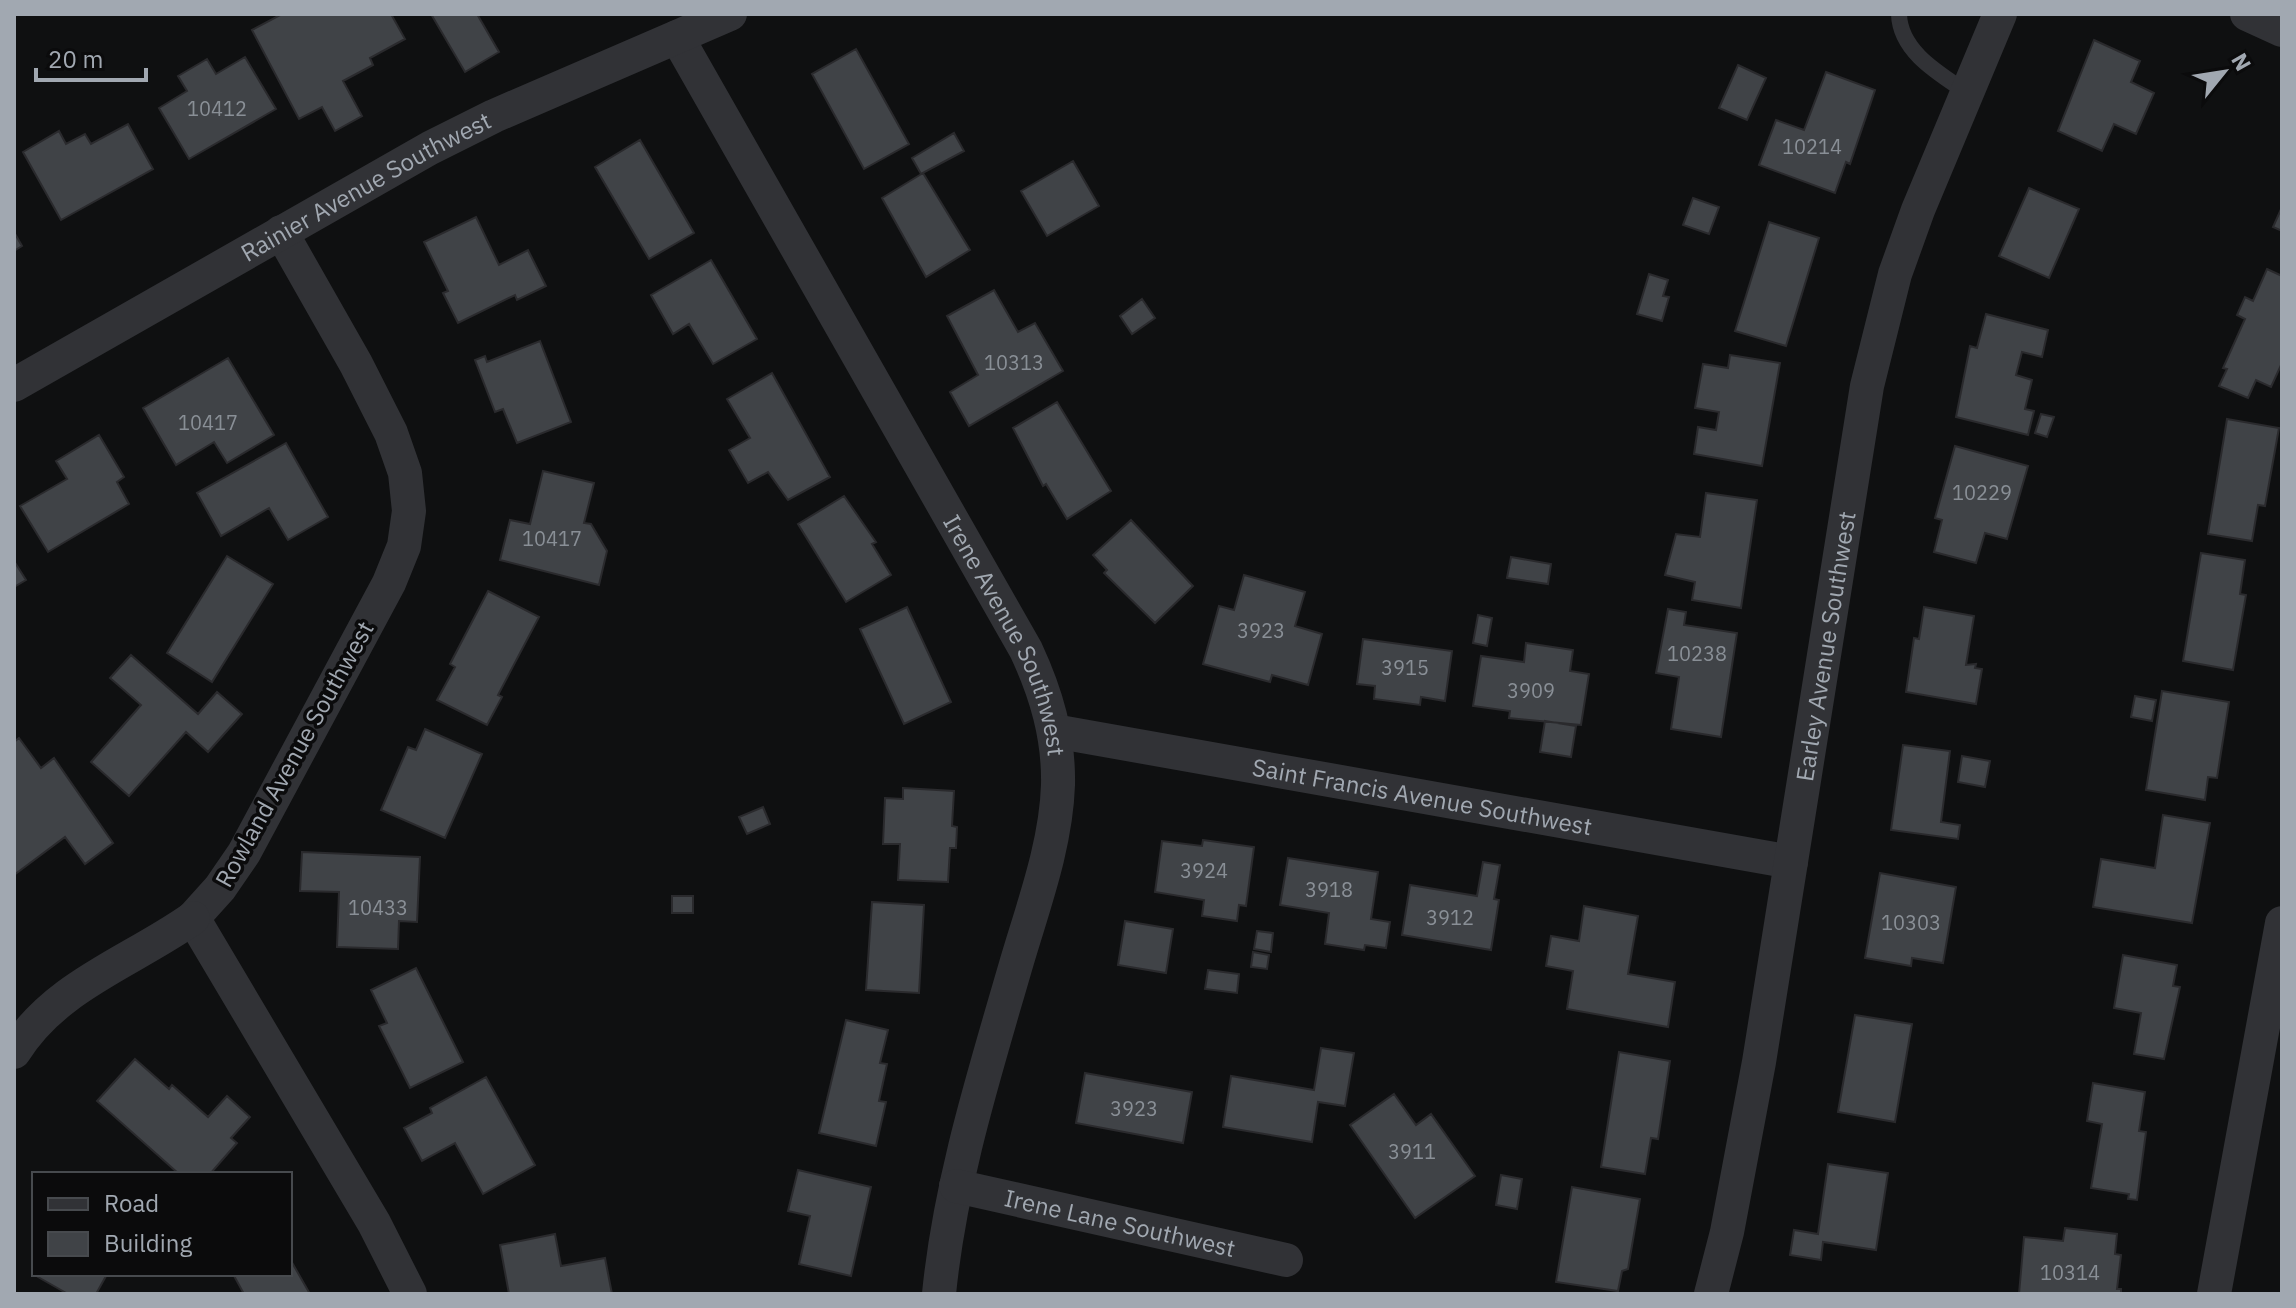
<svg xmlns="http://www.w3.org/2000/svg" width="2296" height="1308" font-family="'IBM Plex Sans',sans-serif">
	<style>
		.building { fill: #404347; stroke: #2a2a2d; stroke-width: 2 }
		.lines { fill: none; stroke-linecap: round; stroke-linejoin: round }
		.lane { stroke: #313236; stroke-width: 16 }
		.street { stroke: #313236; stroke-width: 34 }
		.labels { text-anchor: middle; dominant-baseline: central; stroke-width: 7; stroke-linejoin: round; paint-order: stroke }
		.number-label { font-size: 20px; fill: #898f96 }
		.street-label { font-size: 24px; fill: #a1a8b1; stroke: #0b0b0c }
	</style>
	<rect width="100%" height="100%" fill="#0f1011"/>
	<path class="building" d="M282 14H391L405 39 370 58 373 65 343 81 362 116 335 131 322 107 299 119 252 30Z
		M431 14H477L499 52 465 72Z
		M2094 40 2140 61 2131 82 2154 93 2136 134 2114 124 2102 151 2058 131Z
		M856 49 909 144 864 169 812 74Z
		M245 57 276 109 189 159 159 108 187 91 178 76 207 59 216 74Z
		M1738 65 1766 78 1747 120 1719 108Z
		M1826 72 1875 90 1850 164 1846 162 1835 193 1759 165 1776 120 1804 130Z
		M128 124 153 169 61 220 23 152 59 131 66 144 85 134 91 144Z
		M954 133 964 151 921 174 912 158Z
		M640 140 694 233 649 259 595 167Z
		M1073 161 1099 206 1047 236 1021 191Z
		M923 173 970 250 926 277 882 198Z
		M2029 188 2079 209 2049 278 1999 256Z
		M1693 198 1719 207 1709 234 1683 225Z
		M2282 207V231L2273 227Z
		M476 217 499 265 528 250 546 286 517 300 515 295 458 323 443 293 448 291 424 242Z
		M1769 222 1819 238 1786 346 1735 331Z
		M14 232 22 246 14 251Z
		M711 260 757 339 713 364 689 324 673 334 651 295Z
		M2267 269 2282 276V363L2271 387 2256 380 2248 398 2219 386 2227 369 2223 368 2245 319 2237 315 2245 297 2253 301Z
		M1649 274 1668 280 1663 296 1669 297 1662 321 1637 314Z
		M994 290 1018 332 1035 323 1063 371 969 426 950 392 978 375 947 316Z
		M1142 299 1155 318 1132 334 1120 316Z
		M1986 314 2048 330 2042 357 2022 352 2016 375 2032 380 2025 409 2034 411 2028 435 1956 417 1970 346 1977 348Z
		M540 341 571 422 517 443 503 409 495 412 475 360 485 356 487 362Z
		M1730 355 1780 363 1762 466 1694 454 1698 427 1716 430 1719 412 1695 408 1703 364 1728 368Z
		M228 358 274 435 227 463 214 442 176 465 143 408Z
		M772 373 830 477 788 500 768 472 748 483 729 450 750 438 727 399Z
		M1057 402 1111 491 1067 519 1046 484 1043 486 1013 428Z
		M2041 414 2054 417 2047 437 2035 433Z
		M2227 419 2279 428 2265 506 2258 505 2252 541 2208 534Z
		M99 435 124 477 117 482 129 504 48 552 20 506 67 479 56 461Z
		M286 443 328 517 288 540 269 508 221 536 197 493Z
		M1955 446 2028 466 2007 539 1985 533 1976 563 1934 552 1942 520 1935 518Z
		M543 471 594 483 584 523 591 524 607 551 599 585 500 560 510 520 530 524Z
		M1706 493 1757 500 1741 608 1692 600 1695 582 1665 575 1676 534 1700 537Z
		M844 496 876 542 872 544 891 575 846 602 798 524Z
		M1131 520 1193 586 1155 623 1104 573 1107 570 1093 555Z
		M2201 553 2245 560 2240 594 2246 595 2233 670 2183 661Z
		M227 556 273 584 212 682 167 653Z
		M1511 557 1551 564 1548 584 1507 578Z
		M14 561 26 580 14 587Z
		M1244 575 1305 592 1295 626 1322 634 1308 685 1272 675 1270 682 1203 664 1219 606 1234 610Z
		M488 591 539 617 498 695 502 697 487 725 437 700 455 667 450 664Z
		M907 607 951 702 904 724 860 629Z
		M1924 607 1974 616 1966 665 1976 664 1975 668 1982 669 1976 704 1906 692 1914 638 1919 639Z
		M1668 609 1686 612 1684 625 1737 633 1721 737 1671 729 1679 677 1656 673Z
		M1478 615 1492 618 1487 646 1473 643Z
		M1363 639 1452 651 1445 701 1421 697 1420 705 1374 699 1375 686 1357 684Z
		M1526 643 1573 650 1570 671 1589 674 1581 725 1509 718 1510 711 1473 706 1481 656 1524 662Z
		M131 655 198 714 217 692 242 714 208 752 186 732 129 796 91 762 141 705 110 678Z
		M2162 691 2229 702 2217 778 2208 777 2205 800 2146 790Z
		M2135 696 2156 700 2152 721 2131 717Z
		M1545 721 1576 726 1571 757 1540 752Z
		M425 729 482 754 445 838 381 810 408 747 416 750Z
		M19 738 41 768 54 758 113 843 85 864 65 837 14 875V742Z
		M1903 745 1950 751 1941 822 1960 825 1958 839 1891 830Z
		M1962 756 1990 761 1985 787 1958 782Z
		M903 788 954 791 952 826 957 827 956 848H950L948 882 898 880 900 844H883L885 798 903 799Z
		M763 807 770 824 747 834 739 817Z
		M2163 815 2210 823 2192 923 2093 907 2101 859 2155 868Z
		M1203 840 1254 847 1246 906 1239 905 1237 921 1202 916 1204 900 1155 892 1162 841 1202 846Z
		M302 852 420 857 417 922 399 921 398 949 337 947 339 892 300 891Z
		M1288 858 1378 872 1371 919 1390 922 1386 948 1365 945 1364 950 1325 944 1329 913 1280 905Z
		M1483 862 1500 865 1494 899 1499 900 1491 950 1402 935 1410 885 1477 896Z
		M1880 873 1956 887 1943 963 1912 958 1911 966 1865 958Z
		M672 896H693V913H672Z
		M872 902 924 905 919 993 866 990Z
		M1584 906 1638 916 1628 974 1675 982 1668 1027 1567 1009 1573 971 1546 966 1551 936 1579 941Z
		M1125 921 1173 929 1166 973 1118 965Z
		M1257 931 1273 933 1271 952 1254 949Z
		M1253 952 1269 955 1267 969 1251 967Z
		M2123 955 2177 965 2173 986 2180 987 2164 1059 2134 1054 2141 1013 2114 1008Z
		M416 968 463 1062 410 1088 379 1026 387 1023 371 990Z
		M1208 970 1239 974 1237 993 1205 989Z
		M1855 1015 1912 1024 1895 1122 1838 1112Z
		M846 1020 888 1030 880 1063 887 1064 879 1101 886 1102 876 1146 819 1133Z
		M1321 1048 1354 1053 1345 1106 1318 1102 1312 1142 1223 1127 1231 1076 1314 1090Z
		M1619 1052 1670 1061 1658 1139 1651 1138 1645 1174 1601 1167Z
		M135 1059 169 1089 172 1085 208 1117 227 1096 250 1117 231 1138 237 1143 210 1174H179L97 1101Z
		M1085 1073 1192 1092 1183 1143 1076 1123Z
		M486 1077 535 1165 483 1194 455 1143 422 1161 404 1128 432 1113 430 1108Z
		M2093 1083 2145 1092 2139 1131 2146 1132 2137 1200 2128 1199 2129 1194 2091 1188 2102 1124 2087 1121Z
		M1394 1094 1416 1125 1431 1114 1475 1176 1415 1218 1350 1125Z
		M1828 1164 1888 1173 1876 1250 1823 1242 1821 1260 1790 1255 1794 1230 1818 1234Z
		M798 1170 871 1187 851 1276 799 1264 810 1216 788 1211Z
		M1501 1175 1522 1179 1517 1209 1496 1205Z
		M1572 1187 1640 1199 1628 1269 1622 1271 1618 1291 1556 1282Z
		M2065 1228 2117 1234 2115 1254 2121 1255 2117 1289H2121V1294H2019L2024 1237 2063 1241Z
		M555 1234 561 1266 605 1258 612 1294H509L500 1245Z
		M290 1259 310 1294H244L233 1274H290Z
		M40 1274H103L106 1276 96 1294H68L38 1277Z"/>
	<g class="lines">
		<path class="lane" d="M1899 14C1900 52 1940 74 1968 93"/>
		<g class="street">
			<path d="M2247 14 2282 30"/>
			<path id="s1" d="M677 37 1026 650C1046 693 1059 736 1058 785 1056 847 1032 909 1015 968 984 1075 950 1182 939 1294"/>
			<path d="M281 232 356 364 391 433 405 473 409 511 404 546 389 583 244 853 220 888 193 918 374 1223 410 1294"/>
			<path id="s2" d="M14 385 430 148 494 116 730 14"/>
			<path id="s3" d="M1054 731 1791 862"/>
			<path d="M14 1052C56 985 131 962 193 918"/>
			<path id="s4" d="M956 1186 1286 1260"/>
			<path id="s5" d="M1711 1294 1727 1232 1759 1062 1867 386 1895 274 1918 210 2000 14"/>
			<path d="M2214 1294 2282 923"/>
		</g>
	</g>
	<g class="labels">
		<g class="number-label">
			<text x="217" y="108">10412</text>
			<text x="1812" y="146">10214</text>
			<text x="1014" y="362">10313</text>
			<text x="208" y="422">10417</text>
			<text x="1982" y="492">10229</text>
			<text x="552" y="538">10417</text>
			<text x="1261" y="630">3923</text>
			<text x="1697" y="653">10238</text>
			<text x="1405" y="667">3915</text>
			<text x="1531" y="690">3909</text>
			<text x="1204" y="870">3924</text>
			<text x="1329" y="889">3918</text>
			<text x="378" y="907">10433</text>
			<text x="1450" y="917">3912</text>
			<text x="1911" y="922">10303</text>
			<text x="1134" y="1108">3923</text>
			<text x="1412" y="1151">3911</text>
			<text x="2070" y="1272">10314</text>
		</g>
		<g class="street-label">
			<text stroke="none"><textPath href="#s2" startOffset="404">Rainier Avenue Southwest</textPath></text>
			<text stroke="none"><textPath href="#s1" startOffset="684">Irene Avenue Southwest</textPath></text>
			<text stroke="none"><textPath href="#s5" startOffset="658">Earley Avenue Southwest</textPath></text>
			<text transform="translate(294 754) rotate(-61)">Rowland Avenue Southwest</text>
			<text stroke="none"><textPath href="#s3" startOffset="374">Saint Francis Avenue Southwest</textPath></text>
			<text stroke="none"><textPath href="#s4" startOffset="168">Irene Lane Southwest</textPath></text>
		</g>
	</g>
	<rect width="2296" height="1308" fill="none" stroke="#a1a8b1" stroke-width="32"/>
	<rect x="32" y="1172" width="260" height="104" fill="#0b0b0c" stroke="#474a4e" stroke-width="2"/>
	<rect x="48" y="1198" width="40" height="12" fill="#313236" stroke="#474a4e" stroke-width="2"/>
	<text x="104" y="1212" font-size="24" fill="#a1a8b1">Road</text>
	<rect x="48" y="1232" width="40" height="24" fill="#404347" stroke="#474a4e" stroke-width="2"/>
	<text x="104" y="1252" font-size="24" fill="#a1a8b1">Building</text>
	<g transform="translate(2224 72) rotate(60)" stroke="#0b0b0c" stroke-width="6" paint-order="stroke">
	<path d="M0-6L14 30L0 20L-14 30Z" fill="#a1a8b1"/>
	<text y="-12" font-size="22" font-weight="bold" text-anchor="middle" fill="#a1a8b1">N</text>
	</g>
	<path d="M36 68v12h110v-12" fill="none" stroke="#a1a8b1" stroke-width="4"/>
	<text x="48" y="68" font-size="24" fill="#a1a8b1" stroke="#0b0b0c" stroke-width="6" paint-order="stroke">20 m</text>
</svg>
